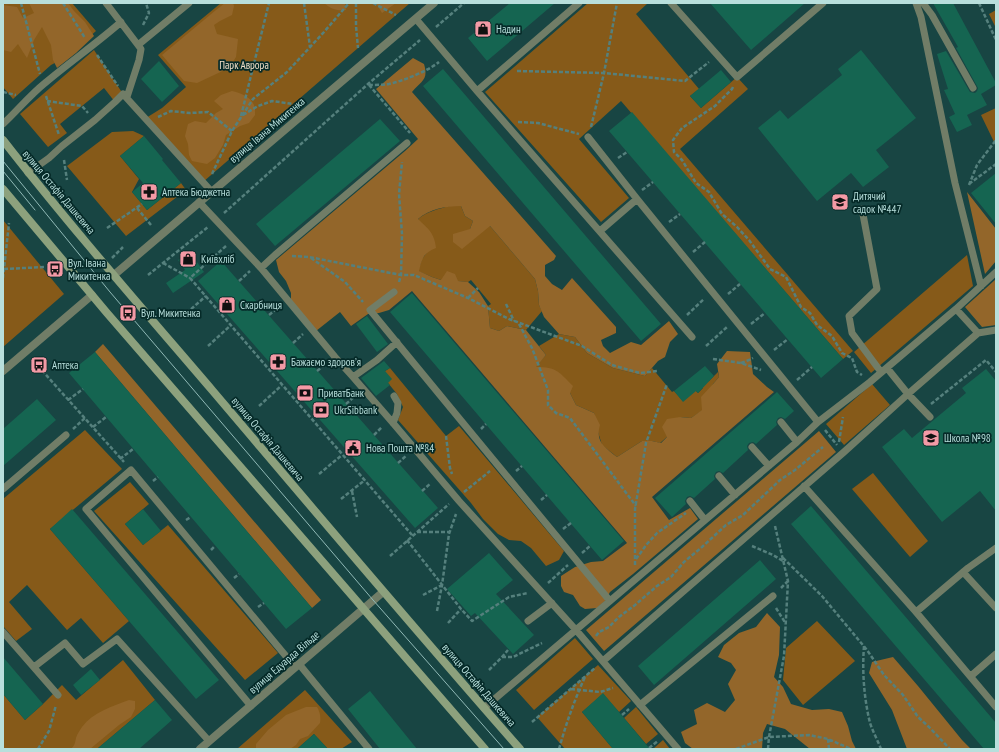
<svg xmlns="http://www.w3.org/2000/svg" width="999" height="752" font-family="'PT Sans Narrow',sans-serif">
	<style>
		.green { fill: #865a19 }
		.forest { fill: #93662a }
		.building { fill: #156551 }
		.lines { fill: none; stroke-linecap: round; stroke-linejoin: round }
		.path { stroke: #55807d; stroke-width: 2.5; stroke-dasharray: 4 2; stroke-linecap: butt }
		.lane { stroke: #717d67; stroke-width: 7 }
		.street { stroke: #717d67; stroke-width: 8 }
		.secondary { stroke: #8da17d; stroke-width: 8 }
		.tram { stroke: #90b9b6; stroke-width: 1 }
		.labels { text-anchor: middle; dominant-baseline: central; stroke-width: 3.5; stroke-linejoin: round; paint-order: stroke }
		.poi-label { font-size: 11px; fill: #b8dfdc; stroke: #052a28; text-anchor: start }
		.park-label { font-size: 11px; fill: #f2dfc7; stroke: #052a28 }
		.street-label { font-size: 11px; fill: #b8dfdc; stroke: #052a28 }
	</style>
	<rect width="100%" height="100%" fill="#184543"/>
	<path class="green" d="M3 3H72L96 31 66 57 51 65 13 99 3 87Z
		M221 3H410L203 182 146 118 162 108 186 87 158 55Z
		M588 3H648L636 14 699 89 690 96 701 108 737 77 748 89 680 149 853 351 843 359 621 101 579 139 629 198 601 222 485 92Z
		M996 10V28L989 14Z
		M94 50 123 94 115 102 104 88 60 124 67 133 48 147 20 114Z
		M996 108V146L981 115Z
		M133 131 144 136 120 156 139 179 132 192 147 210 181 183 186 190 126 236 67 166 112 132Z
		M450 206H461L465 216 473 221 470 229 490 226 535 279 538 291 539 305 542 311 526 330 507 326 499 331 490 328 488 306 491 304 471 280 468 282 441 280 432 277 418 271 422 259 428 251 418 219C428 211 438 209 450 206Z
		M3 220 64 294 3 347Z
		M967 255 973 286 871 373 854 352Z
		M559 334 575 337 587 353 613 368 645 376 652 368 672 392 674 391 683 401 693 388 698 393 703 388 700 385 709 381 718 372 719 377 713 384 703 410 691 418 680 417 667 437 660 443 652 441H642L617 457 602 445 598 432 594 413 576 405 570 393 535 367 546 355 539 346Z
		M390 368 446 436 459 426 564 551 559 560 546 566 531 548 521 541 509 540 498 534 483 519 471 503 398 420 403 407 397 394 388 383 385 371Z
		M872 384 890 405 844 445 826 424Z
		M85 430 122 469 50 529 129 621 103 643 81 618 67 630 27 585 9 602 32 629 16 641 3 626V499Z
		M873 473 928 541 910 557 852 489Z
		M130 482 149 504 125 524 143 545 168 525 278 653 245 680 94 511Z
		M817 621 855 661 803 705 783 680 786 648Z
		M575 638 593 659 534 710 516 690Z
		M123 660 155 700 97 749H3V694L25 720 43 704 62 685 76 700Z
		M598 665 631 701 619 712 603 694 582 712 613 749H565L537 717Z
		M305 690 352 742 341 749H328L314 734 297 749H237Z
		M636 707 658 734 646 744 624 718Z
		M663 740 670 749H653Z"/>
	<path class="forest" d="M29 3H68L74 11 85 22 94 36 76 53 57 68 53 60 51 45 42 27 34 40 27 58 23 52 18 44 11 52 3 50V5L17 7 23 18 34 13Z
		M225 3H233L234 6 232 15 220 21 214 25 217 34 238 39 236 57 229 68 197 83 184 81 162 55 216 10Z
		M324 3H345L346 10C336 11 331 9 324 3Z
		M376 3H396L382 13Z
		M413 58 424 64C429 80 421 81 412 92L556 256 554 260 545 265V276L552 284 562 290 572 278 616 327V333L601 340 603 346 610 353 631 342 641 345 669 321 678 334 670 342 665 357 658 361 645 376 613 368 587 353 575 337 559 334 544 317 539 305 538 291 535 279 490 226 462 249 453 242V234L470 229 473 221 465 216 461 206C445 206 430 209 418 219 428 229 434 232 436 248 423 253 422 259 419 271L432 277 441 280 447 271 455 274 458 281 468 282 479 292 488 306 490 328 499 331 507 326 526 330 546 355 536 367C557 367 559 372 573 386L570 393 576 405 594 413 600 425C595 442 605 447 617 457L642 441H652L661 443 667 437 662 427 667 419 680 417 691 418 702 410 701 397 713 384 719 377 717 364 727 351 750 352 753 374 767 387 774 392 652 497 669 520 690 508 698 519 633 574 610 592 605 601 597 608 585 609 580 606 573 595 564 592 561 586V576L575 567 591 562 603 561 627 543 412 291 389 310 379 313 368 314 351 326 340 312 316 331 291 300V293L286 281 279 272 276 260 405 151 418 139 376 89Z
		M232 91C240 93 250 96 254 105 255 108 255 112 255 115L249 123 240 126 226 135 223 145 215 158 207 164 192 161 189 155 188 144 185 136 188 124 195 121 206 123 216 113 223 109 214 101 221 95Z
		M967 192 996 229V261L985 274Z
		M996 279V325L982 327 965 307Z
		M103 344 321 600 312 608 95 352Z
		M819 431 836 452 604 651 586 630Z
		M767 613 780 627 779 655 774 677 783 687 791 704 812 710 829 709 842 712 848 726 852 741 856 749H810L785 729 767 724 763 733 762 749H693L685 743 681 732 697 724 694 710 707 703 725 712 735 700 728 684 736 670 731 663 718 657 724 645 739 633 756 627Z
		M893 657 918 686 962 740 971 749H907L892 710 869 673 872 662Z
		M129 700 135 701V709L131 717 119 725 90 749H71C75 745 75 743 76 738 77 734 80 730 82 727 93 712 113 706 129 700Z
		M306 707H317C320 712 321 717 320 723L308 736 300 739 296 745 290 749H256V744L268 730 286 715Z"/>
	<path class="building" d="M510 3H555L487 61 468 38Z
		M710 3H805L751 50Z
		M933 3H953L996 83V85L981 94 987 105 967 115 972 125 957 132 949 117 955 114 944 90 948 89 937 54 946 51 970 92 975 93 977 91 978 88 956 48 958 47Z
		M861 50 916 118 876 150 889 167 863 187 851 173 817 201 758 128 780 110 788 119 842 75 838 69Z
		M159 61 179 86 162 102 141 79Z
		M443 69 661 324 641 341 423 86Z
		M721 70 731 82 701 108 690 96Z
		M632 112 843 359 821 378 609 131Z
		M380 119 400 141 275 246 256 224Z
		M144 136 163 159 162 160 181 183 147 210 132 192 143 183 120 156Z
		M996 173V224L971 193Z
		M190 252 204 272 173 293 166 283 185 270 178 260Z
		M221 261 438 508 415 528 198 281Z
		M412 293 624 541 602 560 390 312Z
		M367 316 388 344 377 352 356 324Z
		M95 352 312 608 286 629 69 373Z
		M384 361 390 368 385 371 392 379 388 383 390 385 376 396 361 378Z
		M705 366 714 376 698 393 696 391 683 402 674 391Z
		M986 369 996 381V511L980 491 942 522 882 447 904 429 912 438 966 393 962 388Z
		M777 392 794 411 785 419 781 417 778 418 776 422 777 425 756 444 753 442 749 443 747 446 748 450 723 473 719 471 716 472 714 476 715 479 694 498 690 496 687 497 685 501 686 504 672 517 655 498Z
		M37 399 56 420 3 466V429Z
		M811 506 996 723V749H984L791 524Z
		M72 509 219 680 196 699 50 529Z
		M143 509 161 531 143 545 125 524Z
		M489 553 513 580 496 594 534 635 513 654 475 613 471 616 447 589Z
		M760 560 776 579 654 685 638 666Z
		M3 657 43 704 25 720 3 694Z
		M91 669 100 680 81 695 73 685Z
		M370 691 417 749H380L348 709Z
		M603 693 619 712 650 749H613L582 712Z
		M155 700 172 720 155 735 139 749H97Z
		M314 734 328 749H297Z"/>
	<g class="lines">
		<path class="path" d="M21 3 40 74
			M63 3 85 38
			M304 3 310 47
			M356 3V26L358 48
			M373 3 396 15
			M979 3 996 40
			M143 25 149 13 146 3
			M436 27 464 3
			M97 55 118 86
			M517 71 604 73 685 81 709 62
			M369 85C375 85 382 85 389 84 403 81 428 71 439 62
			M369 85 410 133
			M733 87 732 89 715 106 682 128 673 140 674 152 682 160 696 183 709 192 722 214 737 227 749 240 770 269 786 277 801 307 810 313 817 325 832 336 842 353 852 358 857 372 862 375
			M3 92 16 95
			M46 96 59 135
			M47 101 82 106 88 113
			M243 115 258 106 272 101 293 104
			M241 116 269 3
			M158 117 171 111 190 113 208 112 232 131
			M518 122 538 123 579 134
			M591 127 604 73 617 3
			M618 158 627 152
			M64 160 67 180
			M212 174 232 131 253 99 287 72 324 32 349 3
			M969 184 996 164
			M969 185 977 165 996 140
			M642 190 653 182
			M137 208 151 225
			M224 213 368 84 420 40
			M669 222 680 214
			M107 228 142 204
			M226 246 190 278 412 535
			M693 252 705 242
			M292 256 309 257 401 275H414L468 298 509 319 582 346 612 365 640 373 657 371
			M112 258 123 247
			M311 258 345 282 363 302
			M163 263 190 278
			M4 269 45 267
			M148 275 208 227
			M3 278 9 223
			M239 281 250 271
			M399 282 401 275 402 234 399 194 402 162
			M728 294 740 284
			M468 298 478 288
			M506 304 514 321
			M269 315 279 307
			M687 315 704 299
			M182 317 206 296
			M519 324 532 348 548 390V405L556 413 570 418 636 506
			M751 324 765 313
			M293 343 303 334
			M208 346 231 325
			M706 346 727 327
			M774 350 788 339
			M713 359 741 363 761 370
			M741 363 749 360 753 358
			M38 366 124 462
			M317 371 326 364
			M797 380 812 367
			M68 400 83 389
			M346 404 355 396
			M931 404 986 360 996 372
			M259 406 282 385
			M93 427 106 417
			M73 429 85 418
			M481 429 486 424
			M825 430 837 445
			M374 435 382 427
			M446 436 450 468 452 474
			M839 442 843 417
			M120 459 133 449
			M398 463 407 455
			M516 471 522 466
			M319 474 342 455
			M153 481 158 477
			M352 491 357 517
			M422 491 431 483
			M464 492 490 471
			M341 499 365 480
			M541 500 547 495
			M186 520 191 517
			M563 529 571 523
			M417 532H449
			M407 540 461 609 472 621 509 597 528 593
			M752 546 773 555 783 561
			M211 550 215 546
			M582 553 590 546
			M390 556 449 504
			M783 558 822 596 867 650 884 675 903 695 918 717 929 727 950 749
			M636 559 647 544 657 533 686 513
			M635 565V509L646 443 667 384
			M234 578 239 574
			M548 583 568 565
			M781 588 788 581
			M423 595 442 585
			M258 607 264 603
			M776 608 786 624
			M437 611 442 585 449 534 456 514
			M448 623 461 609
			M596 636 599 632 609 627 619 617 635 605 657 586 671 577 684 562 702 547 726 525 743 515 780 480 795 470 823 447
			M864 646C862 672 864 698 870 723 873 732 878 741 881 749
			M502 657H513L542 643
			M489 670 502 657 508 650
			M571 689 600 692 613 688
			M622 715 629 709
			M532 722 595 668
			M828 739 829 749
			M649 748 658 741
			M38 749 49 731 56 705
			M559 749C566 724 574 701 585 677
			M736 749 769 737 809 735 828 739 851 749
			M768 749 769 737 784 656 788 581 775 526"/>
		<path class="lane" d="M106 3 138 45 189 3
			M671 3 737 77 823 3
			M916 3 921 17 955 183 981 286
			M923 3 932 15 973 88
			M416 19 477 91 692 337
			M477 91 579 3
			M127 97 139 60 141 49 138 45
			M3 124C17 111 30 95 45 83 70 62 97 43 121 22
			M588 137 637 199 818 422
			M28 173 49 158 62 146 95 120 115 102 123 94 212 192
			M199 202 261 268 335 357 353 377 393 423 459 501 576 630 678 749
			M862 209 877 289 849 316 852 333 881 372
			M600 231 637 199
			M261 268 275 255 407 143
			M394 292 370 310 463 423 610 601
			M956 309 978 333
			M887 368 908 394 930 417
			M353 377 377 360 397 342
			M781 422 797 442
			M393 423 397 413 398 403 394 396
			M752 447 769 466
			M719 476 735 495
			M804 486 916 612 996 707
			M3 489 66 435
			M690 501 705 520
			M963 572 996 608
			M916 612 968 568 996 548
			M528 621 552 603
			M3 632 58 695
			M603 661 844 452 908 394 978 333 996 330
			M299 664 369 749
			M34 667 65 643 83 664 117 639 209 741
			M971 676 996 654
			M640 705 773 596
			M251 706 86 509 131 470 295 667
			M484 708 797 442 818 422 870 382 956 309 996 272"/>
		<path class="street" d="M114 275 434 3
			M3 371 92 295
			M200 749 383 592"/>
		<path class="secondary" d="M3 140C70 226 141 307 212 390 314 510 416 631 520 749
			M3 189 107 313 485 749"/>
		<path class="tram" d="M3 161 110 292 373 600 504 749
			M3 171 35 210"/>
	</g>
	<defs>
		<g id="shop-square" transform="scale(0.9)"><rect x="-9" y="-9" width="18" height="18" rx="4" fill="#f49aa6" stroke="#052a28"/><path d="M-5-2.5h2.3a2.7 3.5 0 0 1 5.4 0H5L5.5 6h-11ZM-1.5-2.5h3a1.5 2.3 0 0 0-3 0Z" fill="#111"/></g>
		<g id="pharmacy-square" transform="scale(0.9)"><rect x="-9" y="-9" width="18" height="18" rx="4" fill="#f49aa6" stroke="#052a28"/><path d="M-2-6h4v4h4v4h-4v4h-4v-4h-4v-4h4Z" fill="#111"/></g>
		<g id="school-square" transform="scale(0.9)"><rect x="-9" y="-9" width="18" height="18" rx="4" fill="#f49aa6" stroke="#052a28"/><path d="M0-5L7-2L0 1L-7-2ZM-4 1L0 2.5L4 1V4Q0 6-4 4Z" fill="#111"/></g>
		<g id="bus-square" transform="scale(0.9)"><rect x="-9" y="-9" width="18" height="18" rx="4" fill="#f49aa6" stroke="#052a28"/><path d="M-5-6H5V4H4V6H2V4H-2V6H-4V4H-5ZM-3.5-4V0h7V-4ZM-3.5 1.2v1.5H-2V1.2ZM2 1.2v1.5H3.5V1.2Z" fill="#111"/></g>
		<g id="bank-square" transform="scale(0.9)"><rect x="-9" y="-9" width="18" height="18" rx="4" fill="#f49aa6" stroke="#052a28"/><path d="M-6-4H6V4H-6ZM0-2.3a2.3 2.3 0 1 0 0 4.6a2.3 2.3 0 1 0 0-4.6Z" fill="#111"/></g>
		<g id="civic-square" transform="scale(0.9)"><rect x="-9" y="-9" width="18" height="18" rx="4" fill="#f49aa6" stroke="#052a28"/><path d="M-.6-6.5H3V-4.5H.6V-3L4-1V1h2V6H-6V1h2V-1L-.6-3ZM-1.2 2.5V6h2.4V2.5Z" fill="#111"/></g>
	</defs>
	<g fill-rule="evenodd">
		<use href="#shop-square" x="483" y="29"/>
		<use href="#pharmacy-square" x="149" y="192"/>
		<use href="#school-square" x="840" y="202"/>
		<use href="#shop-square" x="188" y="259"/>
		<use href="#bus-square" x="55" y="269"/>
		<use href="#shop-square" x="227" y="305"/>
		<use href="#bus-square" x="128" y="313"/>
		<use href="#pharmacy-square" x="278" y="362"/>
		<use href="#bus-square" x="39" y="365"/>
		<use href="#bank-square" x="305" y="393"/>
		<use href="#bank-square" x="321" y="410"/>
		<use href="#school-square" x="931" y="438"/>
		<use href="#civic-square" x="353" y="448"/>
	</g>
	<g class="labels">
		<g class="poi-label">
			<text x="496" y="29">Надин</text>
			<text x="162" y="192">Аптека Бюджетна</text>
			<text x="853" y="196">Дитячий<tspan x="853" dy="13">садок №447</tspan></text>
			<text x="201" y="259">Київхліб</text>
			<text x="68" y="263">Вул. Івана<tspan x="68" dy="13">Микитенка</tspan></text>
			<text x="240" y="305">Скарбниця</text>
			<text x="141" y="313">Вул. Микитенка</text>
			<text x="291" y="362">Бажаємо здоровʼя</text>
			<text x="52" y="365">Аптека</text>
			<text x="318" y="393">ПриватБанк</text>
			<text x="334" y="410">UkrSibbank</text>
			<text x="944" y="438">Школа №98</text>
			<text x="366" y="448">Нова Пошта №84</text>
		</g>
		<g class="park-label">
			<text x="244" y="65">Парк Аврора</text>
		</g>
		<g class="street-label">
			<text transform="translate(267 130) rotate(-40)">вулиця Івана Микитенка</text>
			<text transform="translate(59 192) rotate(50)">вулиця Остафія Дашкевича</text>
			<text transform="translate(268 439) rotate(50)">вулиця Остафія Дашкевича</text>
			<text transform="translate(284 662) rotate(-41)">вулиця Едуарда Вільде</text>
			<text transform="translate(479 685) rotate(49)">вулиця Остафія Дашкевича</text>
		</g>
	</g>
	<rect width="999" height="752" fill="none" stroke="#b8dfdc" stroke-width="8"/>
</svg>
